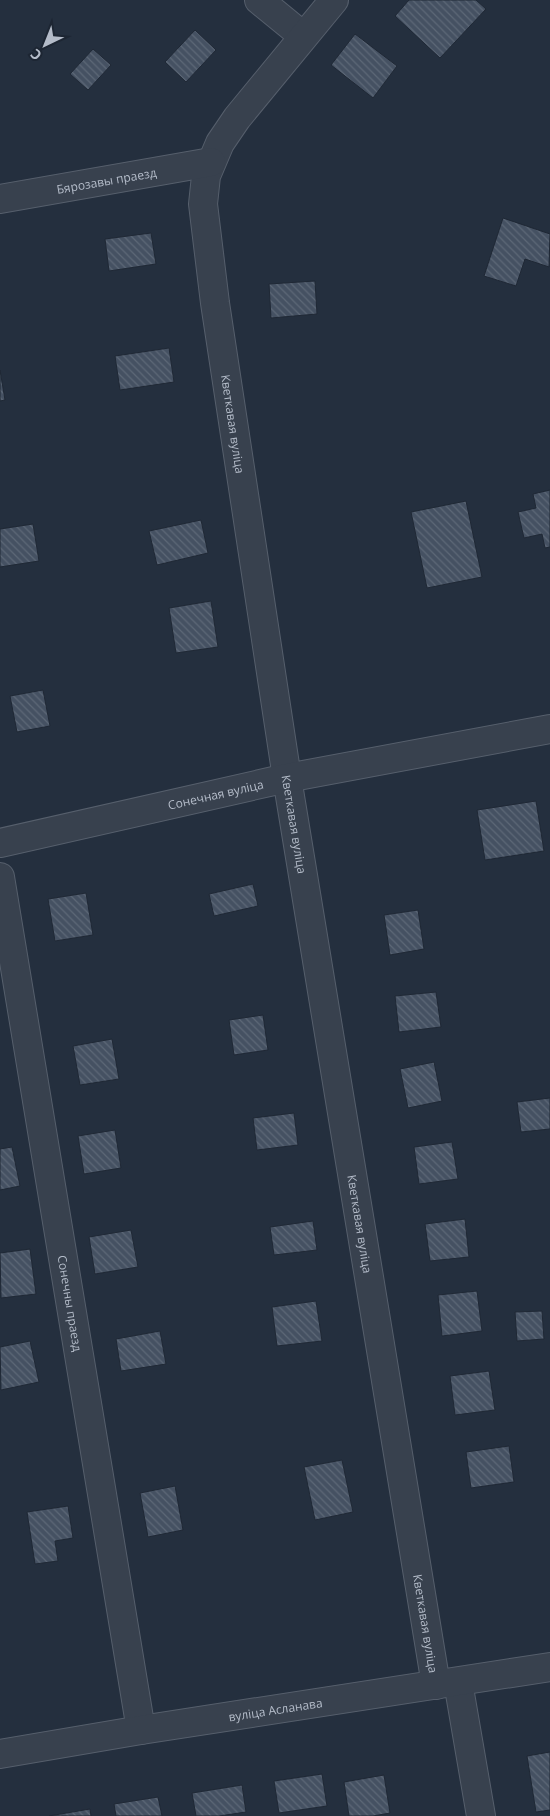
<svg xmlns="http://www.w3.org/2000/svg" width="550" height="1816" font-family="'Open Sans',sans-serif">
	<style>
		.building { fill: url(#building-back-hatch); stroke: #1f2835 }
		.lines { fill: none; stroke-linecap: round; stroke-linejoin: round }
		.minor-casing { stroke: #565f6c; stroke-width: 30 }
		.minor { stroke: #38414e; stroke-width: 28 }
		.labels { text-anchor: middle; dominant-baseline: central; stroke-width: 4.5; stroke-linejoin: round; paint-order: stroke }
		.street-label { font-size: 12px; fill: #b4bcc9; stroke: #1d2633 }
	</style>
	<defs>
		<pattern id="building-back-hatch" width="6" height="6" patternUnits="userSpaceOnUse" patternTransform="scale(1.25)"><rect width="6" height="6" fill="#455162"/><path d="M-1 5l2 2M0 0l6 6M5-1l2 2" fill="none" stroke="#5d6877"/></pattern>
	</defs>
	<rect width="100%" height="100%" fill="#242f3e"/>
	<path class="building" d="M409 0H476L486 9 440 58 395 16Z
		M195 30 216 50 186 82 165 62Z
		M355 34 397 66 373 98 331 65Z
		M93 49 111 65 88 90 70 74Z
		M503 218 550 234 549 267 525 259 516 286 484 276Z
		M151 233 156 264 109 271 105 239Z
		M315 281 317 314 271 318 269 284Z
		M169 348 174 382 120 390 115 356Z
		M0 370 5 400 0 401Z
		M550 490V547L545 548 542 534 524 538 518 512 536 508 533 494Z
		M466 501 482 577 427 588 411 512Z
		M201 520 208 553 157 565 149 531Z
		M33 524 39 561 0 567V529Z
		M211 601 218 647 176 653 169 608Z
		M43 690 50 726 17 732 10 696Z
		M536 801 544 851 485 860 477 810Z
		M253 884 258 906 214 916 209 894Z
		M86 893 93 935 55 941 48 899Z
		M418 910 424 949 390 955 384 915Z
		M436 992 441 1027 399 1032 395 996Z
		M263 1015 268 1050 234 1055 229 1020Z
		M112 1039 119 1079 80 1085 73 1046Z
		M434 1062 442 1101 408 1108 400 1069Z
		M550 1098V1129L521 1132 517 1102Z
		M294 1113 298 1145 257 1150 253 1118Z
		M115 1130 121 1168 84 1174 78 1136Z
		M452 1142 458 1179 419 1184 414 1147Z
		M12 1147 20 1186 0 1190V1149Z
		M465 1219 469 1257 430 1261 425 1224Z
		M313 1221 317 1250 274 1255 270 1227Z
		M131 1230 138 1267 95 1274 89 1237Z
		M30 1249 36 1294 1 1298 0 1253Z
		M477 1291 482 1331 442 1336 438 1295Z
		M316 1301 322 1341 277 1346 272 1307Z
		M542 1311 544 1339 517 1341 515 1312Z
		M160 1331 166 1364 121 1371 116 1339Z
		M30 1341 39 1382 1 1390 0 1347Z
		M489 1371 495 1410 455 1415 450 1376Z
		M509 1446 514 1482 471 1488 466 1452Z
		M342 1460 353 1512 315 1520 304 1467Z
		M175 1486 183 1530 148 1537 140 1493Z
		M68 1506 73 1538 55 1541 58 1561 35 1564 27 1512Z
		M550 1752V1810L536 1812 527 1756Z
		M322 1774 327 1806 279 1813 274 1781Z
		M384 1775 390 1813 373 1816H349L344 1782Z
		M242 1785 246 1812 219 1816H196L192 1793Z
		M158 1797 162 1816H116L114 1804Z
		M90 1809 91 1816H49Z"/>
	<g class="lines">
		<g class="minor-casing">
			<g id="minor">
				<path d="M259 0 303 36"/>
				<path id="s1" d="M334 0 237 118 220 143 206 176 203 204 215 303 287 778 436 1685"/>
				<path id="s2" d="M0 199 211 162"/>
				<path id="s3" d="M0 843 287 778 550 729"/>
				<path id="s4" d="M0 877 141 1730"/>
				<path d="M458 1682 481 1816"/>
				<path id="s5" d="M0 1754 141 1730 550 1667"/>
			</g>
		</g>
		<use href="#minor" class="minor"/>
	</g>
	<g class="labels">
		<g class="street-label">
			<text stroke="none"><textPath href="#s2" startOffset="108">Бярозавы праезд</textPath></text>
			<text stroke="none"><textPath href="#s1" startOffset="469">Кветкавая вуліца</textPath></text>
			<text stroke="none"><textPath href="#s3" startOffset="221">Сонечная вуліца</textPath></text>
			<text stroke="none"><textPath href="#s1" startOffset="874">Кветкавая вуліца</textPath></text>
			<text stroke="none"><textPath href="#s1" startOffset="1279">Кветкавая вуліца</textPath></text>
			<text stroke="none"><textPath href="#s4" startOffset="432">Сонечны праезд</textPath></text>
			<text stroke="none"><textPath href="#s1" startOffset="1684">Кветкавая вуліца</textPath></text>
			<text stroke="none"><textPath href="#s5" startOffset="279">вуліца Асланава</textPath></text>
		</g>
	</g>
	<g transform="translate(45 45) rotate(223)" stroke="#1d2633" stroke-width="4" paint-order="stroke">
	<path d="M0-4L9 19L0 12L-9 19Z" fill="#b4bcc9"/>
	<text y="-8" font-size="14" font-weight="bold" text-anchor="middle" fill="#b4bcc9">С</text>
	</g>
</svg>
